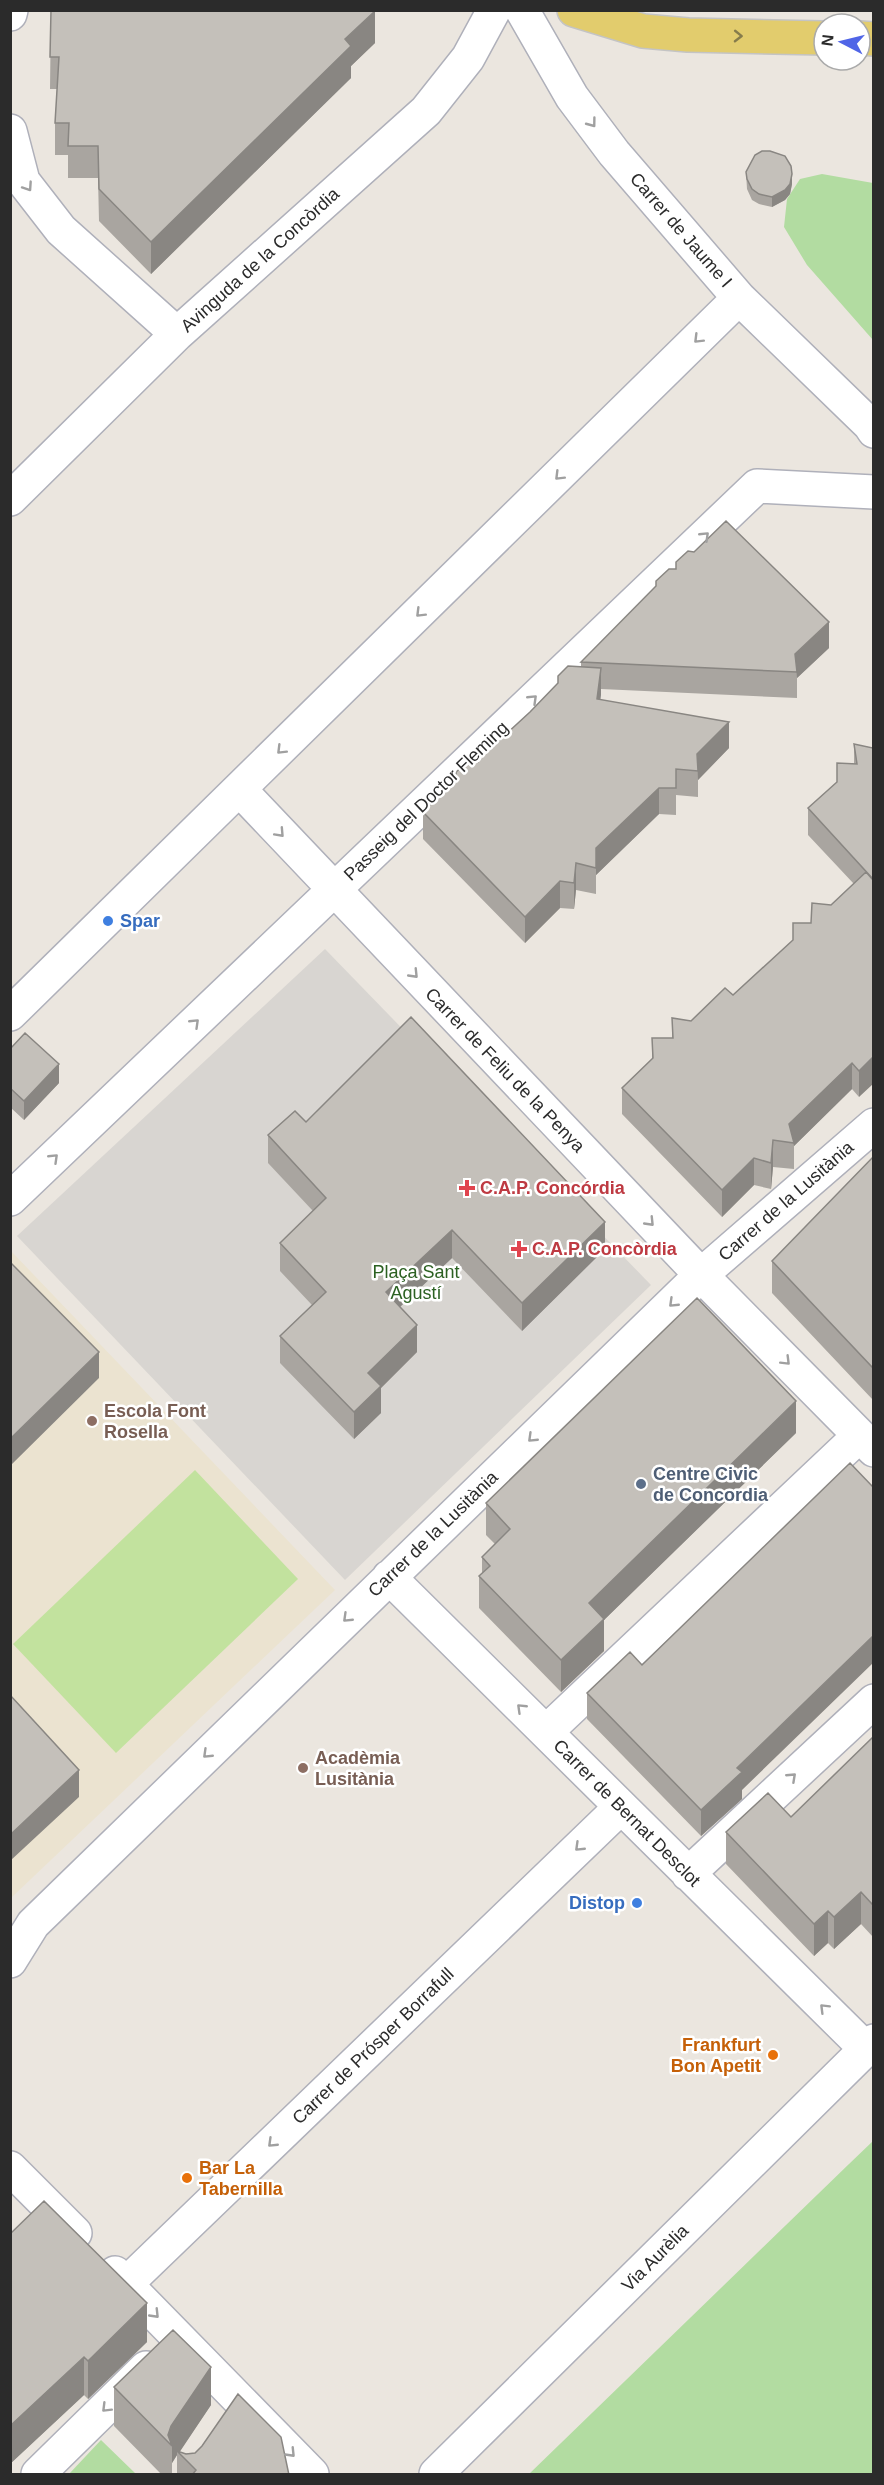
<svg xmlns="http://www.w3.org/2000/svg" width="884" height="2485" font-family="Helvetica,sans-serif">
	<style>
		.education { fill: #ebe3d0 }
		.green { fill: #b2dca1 }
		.pitch { fill: #c2e29e }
		.plaza { fill: #d8d5d1 }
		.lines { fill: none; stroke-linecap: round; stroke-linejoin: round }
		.minor-casing { stroke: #afb0ba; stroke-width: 36 }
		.major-casing { stroke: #c4c4c4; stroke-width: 36 }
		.minor { stroke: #fff; stroke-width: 33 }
		.major { stroke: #e2cc6d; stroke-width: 33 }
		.wall { fill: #a9a5a0 }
		.shaded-wall { fill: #898682 }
		.building { fill: #c4c0ba; stroke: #898682; stroke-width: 1.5 }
		.oneway { stroke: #867c4c }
		.oneway2 { stroke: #a0a0a0 }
		.shop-dot { fill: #3f7fe0; stroke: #fff; stroke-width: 2 }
		.health-dot { fill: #e0444e; stroke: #fff; stroke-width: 2 }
		.education-dot { fill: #8d6e63; stroke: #fff; stroke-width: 2 }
		.service-dot { fill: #5c6f8a; stroke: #fff; stroke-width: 2 }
		.food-dot { fill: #e8710a; stroke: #fff; stroke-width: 2 }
		.labels { text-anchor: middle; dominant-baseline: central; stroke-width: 5; stroke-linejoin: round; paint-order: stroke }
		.street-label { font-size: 18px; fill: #2b2b2b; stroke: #fff }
		.shop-label { font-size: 18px; font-weight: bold; fill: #366cbe; stroke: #fff; text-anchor: start }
		.health-label { font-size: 18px; font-weight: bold; fill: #be3a42; stroke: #fff; text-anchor: start }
		.park-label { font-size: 18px; fill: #2c6122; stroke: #fff }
		.education-label { font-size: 18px; font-weight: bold; fill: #785e54; stroke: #fff; text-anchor: start }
		.service-label { font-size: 18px; font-weight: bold; fill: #4e5e75; stroke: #fff; text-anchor: start }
		.food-label { font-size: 18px; font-weight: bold; fill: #c56008; stroke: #fff; text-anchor: end }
	</style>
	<rect width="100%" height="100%" fill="#ebe6df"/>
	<path class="education" d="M11 1251 335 1590 11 1898Z"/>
	<path class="green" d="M822 174 873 183V340L807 265 784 227 787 199 800 179Z
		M873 2141V2474H529L849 2164Z
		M101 2440 136 2474H69Z"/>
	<path class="pitch" d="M195 1470 298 1579 116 1753 13 1644Z"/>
	<path class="plaza" d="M325 949 651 1285 345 1580 17 1236Z"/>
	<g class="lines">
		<g class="minor-casing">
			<path id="minor" d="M522 10 572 97 614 153 739 298 870 425 874 431
				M10 14 11 10
				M10 131 23 181 61 230 177 334
				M10 499 177 334 426 111 468 58 494 10
				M240 790 701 1275 874 1450
				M10 1014 739 298
				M10 1199 757 486 874 492
				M389 1577 866 2049
				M546 1732 859 1436
				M688 1874 874 1701
				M10 1961 33 1924 701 1275 874 1125
				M10 2168 75 2233
				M115 2273 312 2474
				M126 2284 621 1807
				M38 2474 146 2368
				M436 2474 874 2041"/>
		</g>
		<g class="major-casing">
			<path id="major" d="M574 10 643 31 688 35 824 38
				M860 38 874 39"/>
		</g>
		<use href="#minor" class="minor"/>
		<use href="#major" class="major"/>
	</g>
	<path class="wall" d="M51 10 375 43 351 66V78L151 274 99 221 98 178H68V155H55V123L57 89H50Z
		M746 172 792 184 790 194 785 200 772 207 759 204 752 200 747 189Z
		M829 648 797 678V698L601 689 600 699 729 748 698 780V797L676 795V815L659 814 596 875V894L576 890 574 909 560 908 525 943 423 839V812L530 712 558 683 581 667V662Z
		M854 744 873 748 859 1097 852 1089 794 1146V1169L773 1167 771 1189 754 1185 722 1217 622 1114V1088L652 1059V1038H672V1018L691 1021 733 995 854 884 808 835V808L837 782 854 764Z
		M10 1049 59 1083 24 1120 10 1107Z
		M306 1122 605 1249 522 1331 452 1258 400 1307 417 1352 381 1388V1413L354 1439 280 1363V1336L312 1305 280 1271V1243L313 1211 268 1163V1135Z
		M873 1157V1400L772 1293V1261Z
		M796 1433 604 1620V1651L561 1692 479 1608V1576L482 1574V1557L495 1544 486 1535V1503Z
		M587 1693 742 1790V1799L701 1836 587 1719Z
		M873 1737V1937L861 1924 834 1949 828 1943 814 1956 726 1864V1832L791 1817Z
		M10 2234 147 2342 88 2399 84 2395 10 2464Z
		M114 2387 211 2405 179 2452 289 2475H177V2455L172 2463V2475H162L114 2426Z"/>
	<path class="shaded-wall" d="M375 11V43L351 66V78L151 274V242L345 39Z
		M792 174V184L790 194 785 200 772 207V197Z
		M829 622V648L797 678 795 654Z
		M601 668V695L597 725V699Z
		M729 722V748L698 780 697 754Z
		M659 788V814L596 875V894V848Z
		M576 863V890L574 909V883Z
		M560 881V908L525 943V917Z
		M873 1057V1084L859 1097V1071Z
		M852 1063V1089L794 1146 789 1124Z
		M59 1064V1083L24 1120V1101Z
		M773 1140V1167L771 1189V1163Z
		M754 1158V1185L722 1217V1190Z
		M605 1222V1249L522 1331V1303Z
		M452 1230V1258L386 1320V1292Z
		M417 1325V1352L381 1388V1413L354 1439V1412L368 1373Z
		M99 1352V1378L10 1466V1439Z
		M796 1401V1433L604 1620V1651L561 1692V1660L589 1603Z
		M873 1636V1663L742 1790V1799L701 1836V1810L737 1768Z
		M79 1770V1797L10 1861V1835Z
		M861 1892V1924L834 1949V1917Z
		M828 1911V1943L814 1956V1924Z
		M147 2303V2342L88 2399V2361Z
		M84 2357V2395L10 2464V2426Z
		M211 2367V2405L179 2453 177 2451V2455L172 2463V2446L168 2435 171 2426Z"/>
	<path class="building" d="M51 10H375V11L345 39 351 46 151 242 99 189 98 146H68L69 123H55L59 57H50Z
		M762 151H770L785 156 791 166 792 174 790 184 785 190 772 197 759 194 752 189 747 179 746 172 755 155Z
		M726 521 829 622 795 654 797 672 581 662 656 586V581L669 569H676V562L688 551 694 552Z
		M568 666 601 668 597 699 729 722 697 754 698 771 676 769V788H659L596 848V868L576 863 574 883 560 881 525 917 423 812 456 779V772L468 762H478L477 753 485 745 493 746 530 712 558 683V676Z
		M854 744 873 748V879L808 808 837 782V763L857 764Z
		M866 872 873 880V1057L859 1071 852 1063 789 1124 794 1143 773 1140 771 1163 754 1158 722 1190 622 1088 653 1058 652 1038H673L672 1018 691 1021 725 988 733 995 793 940V923H811L812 903 831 905Z
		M411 1017 605 1222 522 1303 452 1230 386 1292 417 1325 368 1373 381 1386 354 1412 280 1336 326 1292 280 1243 326 1198 268 1135 295 1111 306 1122Z
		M25 1033 59 1064 24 1101 10 1088V1049Z
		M873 1157V1368L772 1261Z
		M10 1262 99 1352 10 1439Z
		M697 1298 796 1401 589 1603 604 1619 561 1660 479 1576 490 1566 482 1557 510 1529 486 1503Z
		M850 1463 873 1487V1636L737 1768 742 1772 701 1810 587 1693 630 1652 642 1665Z
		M10 1695 79 1770 10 1835Z
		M873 1737V1905L861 1892 834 1917 828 1911 814 1924 726 1832 768 1793 791 1817Z
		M44 2201 147 2303 88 2361 84 2357 10 2426V2234Z
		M173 2330 211 2367 171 2426 168 2435 172 2446 114 2387Z
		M238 2394 281 2437 289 2475H192L196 2470 177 2451 186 2454 195 2453 202 2446Z"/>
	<defs><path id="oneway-chevron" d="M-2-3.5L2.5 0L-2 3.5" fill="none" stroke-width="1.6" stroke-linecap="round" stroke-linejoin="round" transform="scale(1.5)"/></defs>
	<use class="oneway" href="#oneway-chevron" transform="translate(738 36) rotate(1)"/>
	<g class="oneway2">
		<use href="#oneway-chevron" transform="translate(592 123) rotate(53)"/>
		<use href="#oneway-chevron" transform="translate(28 187) rotate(56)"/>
		<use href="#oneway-chevron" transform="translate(698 339) rotate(135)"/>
		<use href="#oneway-chevron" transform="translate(559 476) rotate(135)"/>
		<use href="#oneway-chevron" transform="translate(705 536) rotate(-44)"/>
		<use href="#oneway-chevron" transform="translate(420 613) rotate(135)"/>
		<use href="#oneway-chevron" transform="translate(533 699) rotate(-44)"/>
		<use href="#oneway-chevron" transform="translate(281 750) rotate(135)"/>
		<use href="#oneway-chevron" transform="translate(280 833) rotate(47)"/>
		<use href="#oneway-chevron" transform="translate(414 974) rotate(46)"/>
		<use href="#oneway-chevron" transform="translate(195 1023) rotate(-44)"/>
		<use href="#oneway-chevron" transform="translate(54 1158) rotate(-44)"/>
		<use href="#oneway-chevron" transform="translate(650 1222) rotate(46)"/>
		<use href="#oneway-chevron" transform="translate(673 1303) rotate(136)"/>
		<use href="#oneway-chevron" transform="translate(786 1361) rotate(45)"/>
		<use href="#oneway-chevron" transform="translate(532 1438) rotate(136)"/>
		<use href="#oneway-chevron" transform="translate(347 1618) rotate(136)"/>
		<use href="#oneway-chevron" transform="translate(521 1708) rotate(-136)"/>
		<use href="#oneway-chevron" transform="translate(207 1754) rotate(136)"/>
		<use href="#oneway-chevron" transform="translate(792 1777) rotate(-43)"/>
		<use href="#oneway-chevron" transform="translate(579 1847) rotate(136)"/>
		<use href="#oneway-chevron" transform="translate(824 2008) rotate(-135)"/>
		<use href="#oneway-chevron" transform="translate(272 2143) rotate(136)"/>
		<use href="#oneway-chevron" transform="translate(155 2314) rotate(46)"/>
		<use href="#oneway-chevron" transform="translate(106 2408) rotate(135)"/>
		<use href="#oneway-chevron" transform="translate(291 2453) rotate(46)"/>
	</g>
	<g class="shop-dot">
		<circle cx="108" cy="921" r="6"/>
		<circle cx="637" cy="1903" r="6"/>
	</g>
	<g class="health-dot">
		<path d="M464 1179h6v6h6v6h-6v6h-6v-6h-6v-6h6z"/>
		<path d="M516 1240h6v6h6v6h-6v6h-6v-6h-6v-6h6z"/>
	</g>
	<g class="education-dot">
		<circle cx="92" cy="1421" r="6"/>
		<circle cx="303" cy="1768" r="6"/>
	</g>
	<circle class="service-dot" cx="641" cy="1484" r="6"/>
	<g class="food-dot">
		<circle cx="773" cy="2055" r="6"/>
		<circle cx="187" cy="2178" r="6"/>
	</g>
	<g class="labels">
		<g class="street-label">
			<text transform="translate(681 230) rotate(49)">Carrer de Jaume I</text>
			<text transform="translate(260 260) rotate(-42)">Avinguda de la Concòrdia</text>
			<text transform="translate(426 801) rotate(-44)">Passeig del Doctor Fleming</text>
			<text transform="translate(505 1070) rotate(46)">Carrer de Feliu de la Penya</text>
			<text transform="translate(786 1201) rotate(-41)">Carrer de la Lusitània</text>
			<text transform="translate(433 1534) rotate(-44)">Carrer de la Lusitània</text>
			<text transform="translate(627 1813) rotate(45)">Carrer de Bernat Desclot</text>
			<text transform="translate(373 2046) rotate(-44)">Carrer de Prósper Borrafull</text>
			<text transform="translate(655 2258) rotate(-45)">Via Aurèlia</text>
		</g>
		<g class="shop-label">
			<text x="120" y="921">Spar</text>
			<text x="625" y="1903" text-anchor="end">Distop</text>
		</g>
		<g class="health-label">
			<text x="480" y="1188">C.A.P. Concórdia</text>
			<text x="532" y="1249">C.A.P. Concòrdia</text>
		</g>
		<g class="park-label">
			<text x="416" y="1272">Plaça Sant<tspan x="416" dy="21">Agustí</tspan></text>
		</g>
		<g class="education-label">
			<text x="104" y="1411">Escola Font<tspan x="104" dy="21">Rosella</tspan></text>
			<text x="315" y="1758">Acadèmia<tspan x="315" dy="21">Lusitània</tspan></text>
		</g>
		<g class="service-label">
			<text x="653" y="1474">Centre Civic<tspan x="653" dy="21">de Concordia</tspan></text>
		</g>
		<g class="food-label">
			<text x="761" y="2045">Frankfurt<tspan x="761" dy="21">Bon Apetit</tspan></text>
			<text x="199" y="2168" text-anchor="start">Bar La<tspan x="199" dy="21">Tabernilla</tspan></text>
		</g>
	</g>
	<rect width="884" height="2485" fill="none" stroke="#2b2b2b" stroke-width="24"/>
	<g transform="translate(842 42) rotate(277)"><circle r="28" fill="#ffffff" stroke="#aaaaaa" stroke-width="1.5"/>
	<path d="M0-4.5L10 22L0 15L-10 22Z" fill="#5065e7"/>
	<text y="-9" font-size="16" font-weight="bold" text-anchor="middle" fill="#2b2b2b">N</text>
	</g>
</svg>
